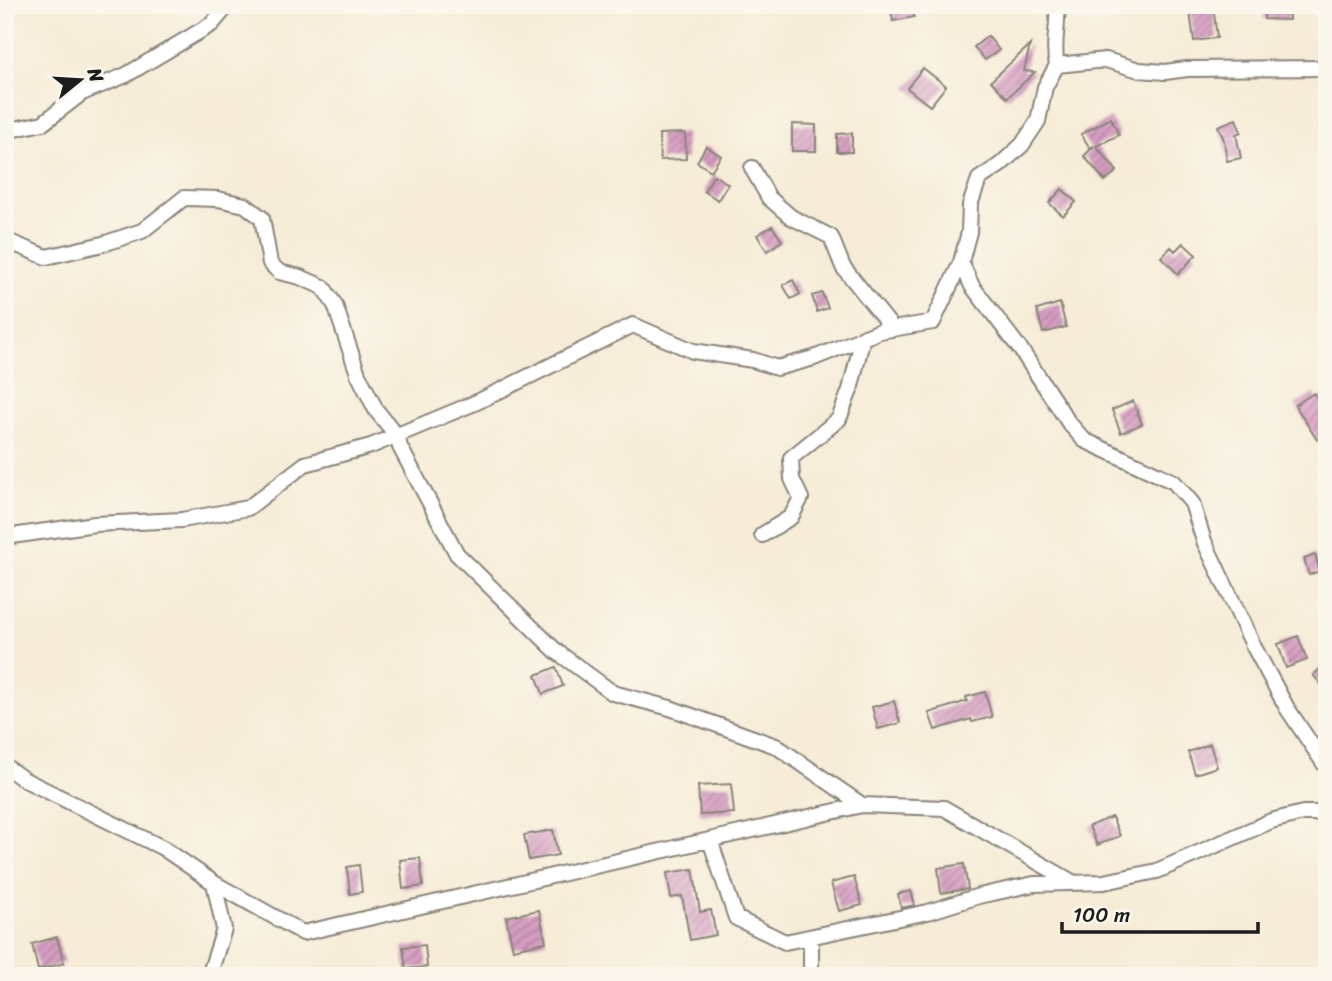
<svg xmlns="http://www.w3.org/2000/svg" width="1332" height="981" font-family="Sriracha,sans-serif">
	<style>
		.building { fill: url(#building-hatch) }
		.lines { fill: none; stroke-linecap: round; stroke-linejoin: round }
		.minor-casing { stroke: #89847a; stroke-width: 18 }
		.minor { stroke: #fff; stroke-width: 14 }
	</style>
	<defs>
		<pattern id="building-hatch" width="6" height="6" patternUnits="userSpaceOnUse" patternTransform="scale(1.75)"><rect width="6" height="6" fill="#d79dc2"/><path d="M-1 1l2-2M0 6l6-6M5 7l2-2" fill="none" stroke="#ae7f9d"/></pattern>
	</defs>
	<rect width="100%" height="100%" fill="#fbf7ec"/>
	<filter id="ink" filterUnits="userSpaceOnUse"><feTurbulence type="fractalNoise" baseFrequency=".0143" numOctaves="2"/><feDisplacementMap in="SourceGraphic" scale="14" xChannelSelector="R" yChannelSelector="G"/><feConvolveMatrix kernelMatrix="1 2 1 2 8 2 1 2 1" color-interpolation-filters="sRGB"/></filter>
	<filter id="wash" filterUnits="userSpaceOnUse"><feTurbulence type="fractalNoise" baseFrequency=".00686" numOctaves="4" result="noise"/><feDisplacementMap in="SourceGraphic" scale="28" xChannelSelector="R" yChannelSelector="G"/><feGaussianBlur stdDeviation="1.57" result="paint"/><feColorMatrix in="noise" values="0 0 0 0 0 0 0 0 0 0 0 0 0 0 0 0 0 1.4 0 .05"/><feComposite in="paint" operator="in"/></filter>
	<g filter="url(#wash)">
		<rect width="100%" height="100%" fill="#f6ecd7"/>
		<g id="blocks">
			<path class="building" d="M890 5H912L914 17 893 21Z
				M1189 5H1213L1217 38 1194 41Z
				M1264 5H1289V20L1264 19Z
				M988 36 999 50 985 60 974 47Z
				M1030 45 1024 71 1035 72 1007 98 991 81Z
				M923 68 946 86 930 106 907 88Z
				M1111 118 1119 135 1096 146 1117 171 1105 181 1084 156 1094 146 1090 148 1081 134Z
				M1236 119 1241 132 1236 134 1241 158 1227 161 1224 140 1218 126Z
				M792 124 816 125V151H792Z
				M685 133 686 159 660 160 659 134Z
				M852 133V152H837V134Z
				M706 146 721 156 711 171 697 162Z
				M714 175 728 184 718 200 704 191Z
				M1062 189 1076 202 1063 216 1049 203Z
				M772 226 782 241 767 251 757 235Z
				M1183 243 1196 255 1178 274 1161 257 1171 247 1175 251Z
				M793 280 800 294 791 299 783 285Z
				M822 293 828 308 817 312 812 296Z
				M1060 303 1066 327 1043 333 1037 310Z
				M1327 392V434L1317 440 1295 405 1314 393 1318 399Z
				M1133 401 1142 424 1121 433 1112 410Z
				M1315 555 1320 571 1309 575 1304 559Z
				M1298 636 1307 660 1286 668 1278 644Z
				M1327 663V691L1313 675Z
				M556 667 563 686 543 694 536 675Z
				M985 692 992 717 972 722 971 719 935 730 929 713 967 701 966 697Z
				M894 701 900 723 878 729 872 707Z
				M1210 744 1217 767 1195 774 1188 752Z
				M731 784 734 813 700 815 698 786Z
				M1112 817 1120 836 1097 845 1089 826Z
				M553 830 558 855 529 860 524 835Z
				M420 858 423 886 403 889 400 860Z
				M964 864 968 889 941 893 938 868Z
				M359 865 362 892 350 894 347 867Z
				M693 869 700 912 711 910 716 935 690 940 682 896 671 898 667 873Z
				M854 877 862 905 839 911 831 883Z
				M911 891 915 905 901 908 898 894Z
				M539 910 546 942 513 949 506 917Z
				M57 937 64 963 38 970 32 944Z
				M425 945 427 967 406 969 403 947Z"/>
		</g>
	</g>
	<g filter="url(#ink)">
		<use href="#blocks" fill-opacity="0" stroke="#89847a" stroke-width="2"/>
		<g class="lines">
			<g class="minor-casing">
				<path id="minor" d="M1057 65C1052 45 1059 25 1057 5
					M5 131 43 123 82 93 126 75 212 24 228 5
					M752 168 769 198 791 217 831 237 843 267 893 329
					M5 240 46 257 103 244 142 231 184 198 218 199 245 205 262 218 270 263 279 272 300 277 323 287 335 305 358 374 376 410 397 436 400 447 457 554 556 651 613 693 670 708 776 746 862 805
					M961 262 972 286 1021 350 1069 423 1084 440 1174 482 1192 503 1204 541 1255 649 1287 708 1327 768
					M762 535 791 517 801 498 792 479 791 458 839 419 850 390 863 337
					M5 537 95 524 182 520 248 508 305 464 371 446 477 402 633 325 693 351 753 360 777 368 814 358 880 331 933 322 961 262 969 232 970 205 979 179 1000 165 1022 145 1038 121 1045 87 1057 65 1106 60 1139 70 1165 72 1187 69 1327 68
					M5 766 23 779 163 848 214 883 224 929 210 973 211 976
					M710 840 736 918 785 942 928 912 979 896 1034 884 1104 882 1157 871 1271 821 1303 813H1327
					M214 883 303 933 862 805 944 808 1074 883
					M811 937V976"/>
			</g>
			<use href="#minor" class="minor"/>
		</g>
	</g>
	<rect width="1332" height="981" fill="none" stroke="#fbf7ec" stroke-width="28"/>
	<g transform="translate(80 80) rotate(72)" stroke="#fbf7ec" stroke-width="5" paint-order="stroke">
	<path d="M0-5L12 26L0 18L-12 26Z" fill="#1c1c1c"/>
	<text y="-10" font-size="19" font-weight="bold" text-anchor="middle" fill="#1c1c1c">N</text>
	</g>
	<path d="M1062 922v10h196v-10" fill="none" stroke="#1c1c1c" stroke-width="3.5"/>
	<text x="1073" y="922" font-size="21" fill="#1c1c1c" stroke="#fbf7ec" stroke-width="5" paint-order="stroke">100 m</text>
</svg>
